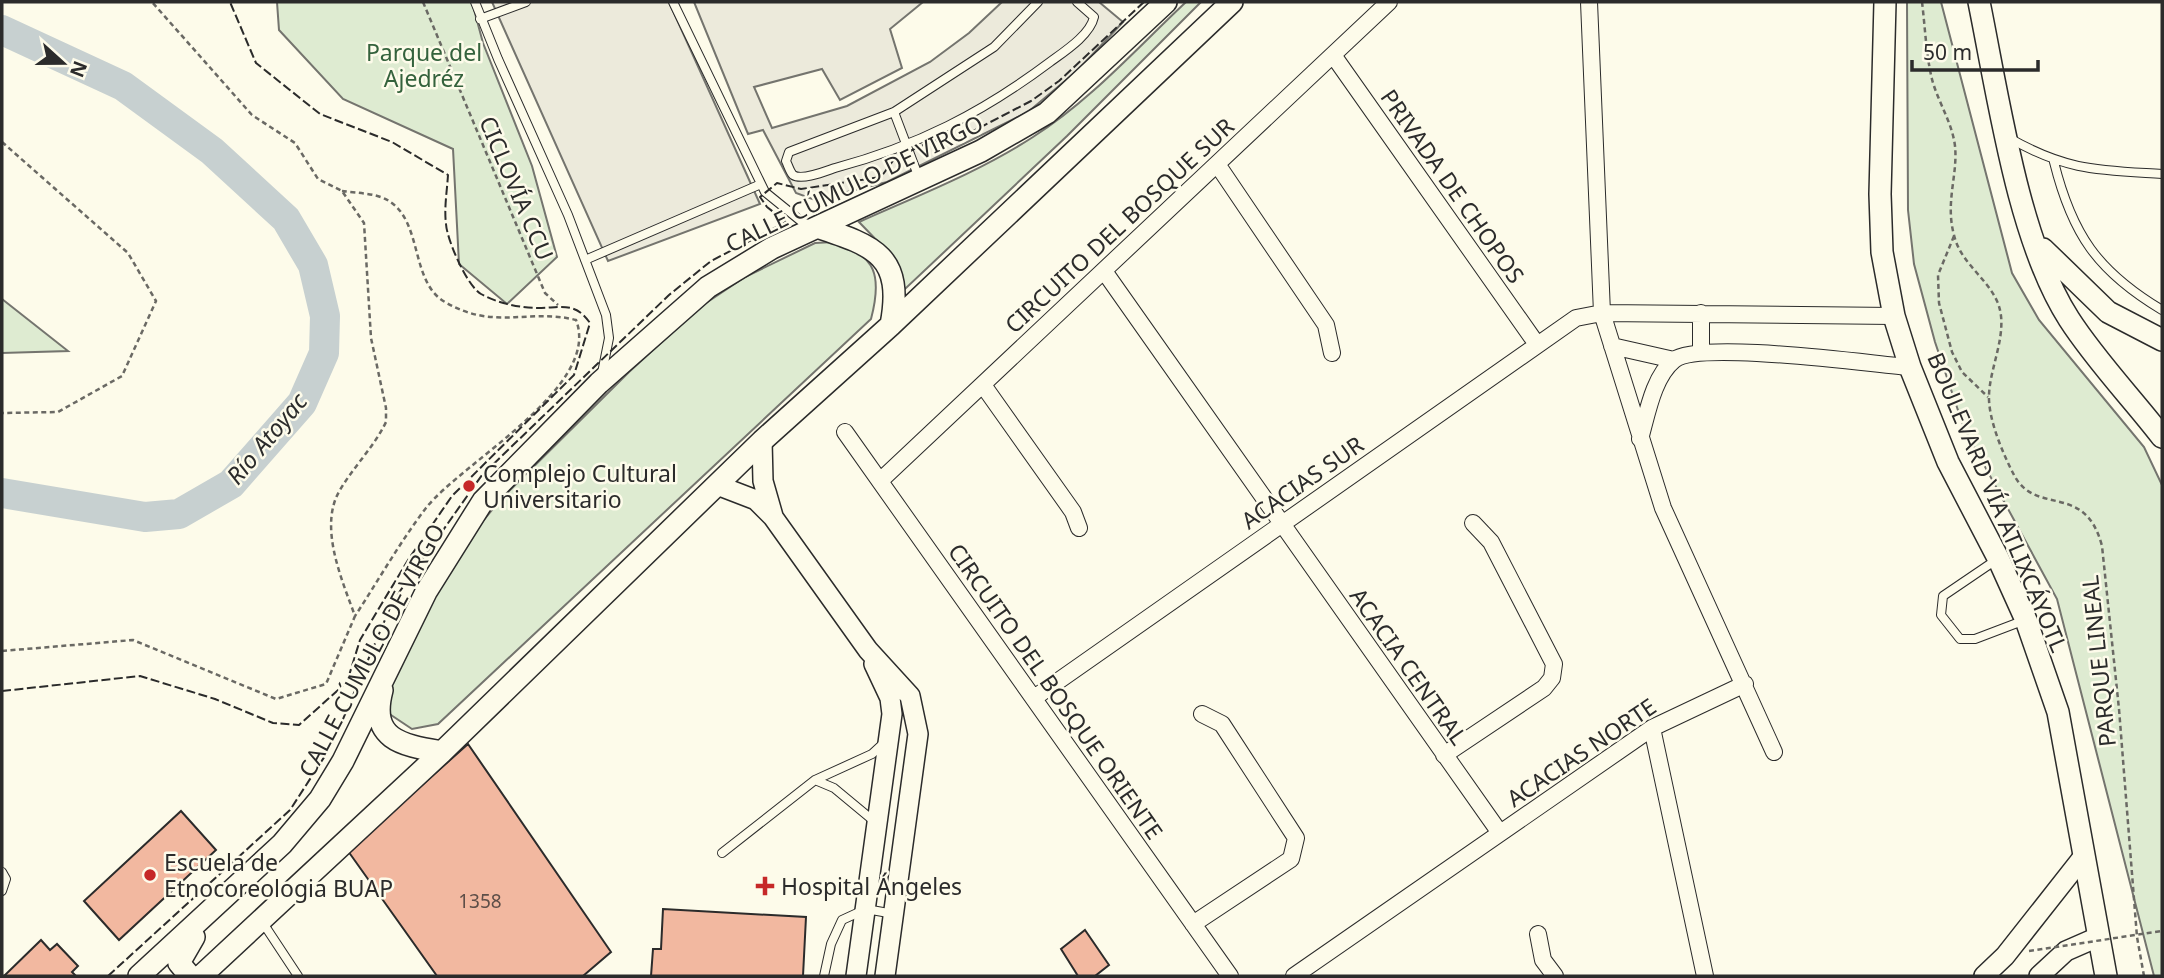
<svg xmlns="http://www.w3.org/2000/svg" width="2164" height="978" font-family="'Noto Sans',sans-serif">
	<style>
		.green { fill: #deebd1; stroke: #74746e; stroke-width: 2 }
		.parking { fill: #eceadb; stroke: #74746e; stroke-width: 2 }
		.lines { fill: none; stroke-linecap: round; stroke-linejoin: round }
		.river { stroke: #c7d0d0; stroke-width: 30 }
		.building { fill: #f2b8a0; stroke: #2b2b2b; stroke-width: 2 }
		.service-casing { stroke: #2b2b2b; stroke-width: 10 }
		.minor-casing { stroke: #2b2b2b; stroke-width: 18 }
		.tertiary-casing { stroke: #2b2b2b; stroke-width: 22 }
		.secondary-casing { stroke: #2b2b2b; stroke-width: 24 }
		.path { stroke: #6a6964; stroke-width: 2.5; stroke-dasharray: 5 3.5; stroke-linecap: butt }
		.service { stroke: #fdfbea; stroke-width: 8 }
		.minor { stroke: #fdfbea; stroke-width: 16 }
		.tertiary { stroke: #fdfbea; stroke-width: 19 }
		.secondary { stroke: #fdfbea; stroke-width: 21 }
		.path-bridge { stroke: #6a6964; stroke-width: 2.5; stroke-dasharray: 5 3.5; stroke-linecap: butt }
		.fence { stroke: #2b2b2b; stroke-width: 2; stroke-dasharray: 9 3.5; stroke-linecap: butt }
		.poi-dot { fill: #c62828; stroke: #fdfbea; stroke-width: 2.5 }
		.labels { text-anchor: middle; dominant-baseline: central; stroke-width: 5; stroke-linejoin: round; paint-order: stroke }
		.number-label { font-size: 19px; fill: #5d4e48 }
		.park-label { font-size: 23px; fill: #34623c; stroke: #fdfbea }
		.street-label { font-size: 23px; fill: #2b2b2b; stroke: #fdfbea }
		.poi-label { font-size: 23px; fill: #2b2b2b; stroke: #fdfbea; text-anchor: start }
		.water-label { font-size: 24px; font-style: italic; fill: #2b2b2b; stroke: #fdfbea }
	</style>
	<rect width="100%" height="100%" fill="#fdfbea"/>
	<path class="green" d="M277 2H472L483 43 532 166 557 257 507 304 459 264 453 149 343 99 279 30Z
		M1186 2H1201L1067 136 905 289 901 288 889 253 859 222C917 196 979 172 1033 137 1090 101 1137 48 1186 2Z
		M1907 2H1941L2012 273 2039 320 2144 447 2162 485V976H2154L2057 599 1964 428 1935 342 1914 264 1908 210Z
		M834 242C877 255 882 277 871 319L438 724 412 729 388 713V689L430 605 473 533 501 499 629 372 700 307 745 277 815 243Z
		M2 299 68 351 2 353Z"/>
	<path class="parking" d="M492 2H669L760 204 608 261Z
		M694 2H923L890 29 902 68 840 100 822 69 754 87 772 128 847 106 930 62 969 33 1002 2H1099L1123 22 1078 70 1028 112 887 182 815 200 796 193 763 130 748 134Z"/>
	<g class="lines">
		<path class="river" d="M2 30 123 86 212 151 286 219 313 265 325 316 324 353 302 403 231 484 179 514 145 517 2 493"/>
	</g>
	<path class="building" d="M468 744 611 952 583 976H437L348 851Z
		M181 811 216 850 119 940 84 901Z
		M663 909 806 917 803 976H651L653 949H661Z
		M1085 930 1109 965 1095 976H1078L1061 949Z
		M41 940 50 950 57 944 78 966 72 972 76 976H4Z"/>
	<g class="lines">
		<g class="service-casing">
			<path id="service" d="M475 2 498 59 568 215 606 315 609 338 602 373
				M673 2 765 192 802 222 811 225
				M1038 2 994 47 894 112 789 152 786 161C788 165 790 172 793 175 802 181 826 171 835 168 917 146 982 113 1050 62 1065 51 1090 35 1094 17L1077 2
				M480 19 526 2
				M894 112 919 178
				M2011 139C2068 171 2098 170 2162 174
				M2054 162C2072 234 2097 271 2162 310
				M585 260 761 184
				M1996 560 1943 596 1941 615 1960 639H1975L2025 620
				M815 780 834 788 875 822
				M722 853 815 780 872 754 885 742
				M2 872 6 879 2 891
				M263 923 298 976
				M824 976 831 944 842 920 866 909 894 914"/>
		</g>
		<g class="minor-casing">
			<path id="minor" d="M1589 2 1602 313 1663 508 1774 752
				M1333 55 1536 343
				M1217 164 1326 325 1332 353
				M1104 271 1500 833
				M1701 313V352
				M1612 346 1674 360
				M983 385 1073 512 1079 528
				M845 432 1230 976
				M1640 439C1647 415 1653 377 1674 360 1699 340 1870 364 1910 367
				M880 481 1389 2
				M1034 698 1576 318 1602 313 1894 316
				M1652 728 1705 976
				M1444 755 1544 688 1552 678 1554 664 1491 542 1473 523
				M1193 924 1291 859 1296 838 1222 724 1202 714
				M1538 934 1543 960 1555 976
				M1294 976 1652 728 1745 684"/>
		</g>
		<g class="tertiary-casing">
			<path id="tertiary" d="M762 441 763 481 773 516
				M717 485 756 500 773 517 868 650 910 696 918 734 885 976
				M856 976 892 714 890 698 874 664
				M1984 976 2005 956 2083 857
				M2039 976 2066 951 2098 937"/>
		</g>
		<g class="secondary-casing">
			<path id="secondary" d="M1885 2 1880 194 1882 252 1894 316 1910 367 1948 462 1998 558 2026 620 2058 712 2106 976
				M1979 2C1998 95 2018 240 2069 319 2096 361 2132 398 2162 437
				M817 227C875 246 904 256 891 325
				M2043 249 2108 312 2162 340
				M382 690C369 740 402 745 442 752
				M139 976 282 844 320 799 343 761 426 592 483 501 599 383 708 287 772 248 981 151 1047 113 1166 2
				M190 976 179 963 194 937
				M201 976 442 752 762 441 891 325 1232 2"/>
		</g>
		<path class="path" d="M423 2 545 293 558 305
			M1922 2C1925 26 1926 52 1931 75 1936 99 1952 121 1955 146 1958 175 1945 202 1954 235 1960 262 1986 277 1997 301 2010 330 1990 365 1989 395 1988 419 2003 454 2014 475 2036 517 2085 481 2102 546L2119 709 2137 937 2144 976
			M2 142 128 253 156 301 122 376 58 412 2 413
			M342 191C356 193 377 193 389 201 423 222 410 282 445 302 494 331 529 308 576 320 602 387 462 462 426 508 400 542 378 581 355 616
			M1954 236 1938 275 1939 303 1952 352 1962 372 1988 397
			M2 651 133 640 276 699 326 684 355 616C342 580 318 526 340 490 354 466 374 447 386 422V408L371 338 364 223 342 191 318 179 295 143 252 115 152 2"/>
		<use href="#service" class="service"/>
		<use href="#minor" class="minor"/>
		<use href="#tertiary" class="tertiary"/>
		<use href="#secondary" class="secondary"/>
		<path class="path-bridge" d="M2029 951 2162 931"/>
		<path class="fence" d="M2 691 140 676 215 699 273 723 299 725 347 682 360 640 408 560 452 496 574 375 590 323C575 301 560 308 538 308 520 308 497 303 481 294 467 286 447 240 446 224 444 208 447 191 448 175L392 142 320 114 256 63 230 2
			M108 976 290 810 332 745 393 601 482 475 669 295 711 261 786 222 767 207 760 197 777 183 801 189 881 177 895 158 934 140 950 143 1031 101 1059 81 1144 2"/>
	</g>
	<g class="poi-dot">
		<circle cx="469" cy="486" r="7"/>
		<circle cx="150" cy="875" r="7"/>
		<path d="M761.5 875.5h7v7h7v7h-7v7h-7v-7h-7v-7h7z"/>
	</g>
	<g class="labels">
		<g class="number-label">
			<text x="480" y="901">1358</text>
		</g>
		<g class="park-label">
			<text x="424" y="52">Parque del<tspan x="424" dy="26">Ajedréz</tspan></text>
		</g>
		<g class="street-label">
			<text transform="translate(854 183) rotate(-26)">CALLE CÚMULO DE VIRGO</text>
			<text transform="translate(1453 186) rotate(55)">PRIVADA DE CHOPOS</text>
			<text transform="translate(517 188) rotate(67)">CICLOVÍA CCU</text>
			<text transform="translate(1119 225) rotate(-43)">CIRCUITO DEL BOSQUE SUR</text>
			<text transform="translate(1302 482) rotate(-35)">ACACIAS SUR</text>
			<text transform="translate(1998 502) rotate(67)">BOULEVARD VÍA ATLIXCÁYOTL</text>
			<text transform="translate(371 650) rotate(-62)">CALLE CÚMULO DE VIRGO</text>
			<text transform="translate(2098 661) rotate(-96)">PARQUE LINEAL</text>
			<text transform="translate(1409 666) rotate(55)">ACACIA CENTRAL</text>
			<text transform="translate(1056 691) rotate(55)">CIRCUITO DEL BOSQUE ORIENTE</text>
			<text transform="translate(1581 752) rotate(-34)">ACACIAS NORTE</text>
		</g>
		<g class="poi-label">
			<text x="483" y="473">Complejo Cultural<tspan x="483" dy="26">Universitario</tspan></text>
			<text x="164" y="862">Escuela de<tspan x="164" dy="26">Etnocoreologia BUAP</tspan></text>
			<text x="781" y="886">Hospital Ángeles</text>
		</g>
		<g class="water-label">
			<text transform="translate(266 438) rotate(-50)">Río Atoyac</text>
		</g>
	</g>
	<rect width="2164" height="978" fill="none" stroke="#2b2b2b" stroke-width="7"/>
	<g transform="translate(63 63) rotate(111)" stroke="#fdfbea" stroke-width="5" paint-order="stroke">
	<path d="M0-5L12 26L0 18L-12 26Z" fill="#2b2b2b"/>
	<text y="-10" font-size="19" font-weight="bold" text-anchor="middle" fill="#2b2b2b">N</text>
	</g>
	<path d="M1912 60v10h126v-10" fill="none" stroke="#2b2b2b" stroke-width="3.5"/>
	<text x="1923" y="60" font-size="21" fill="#2b2b2b" stroke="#fdfbea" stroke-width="5" paint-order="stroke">50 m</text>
</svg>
